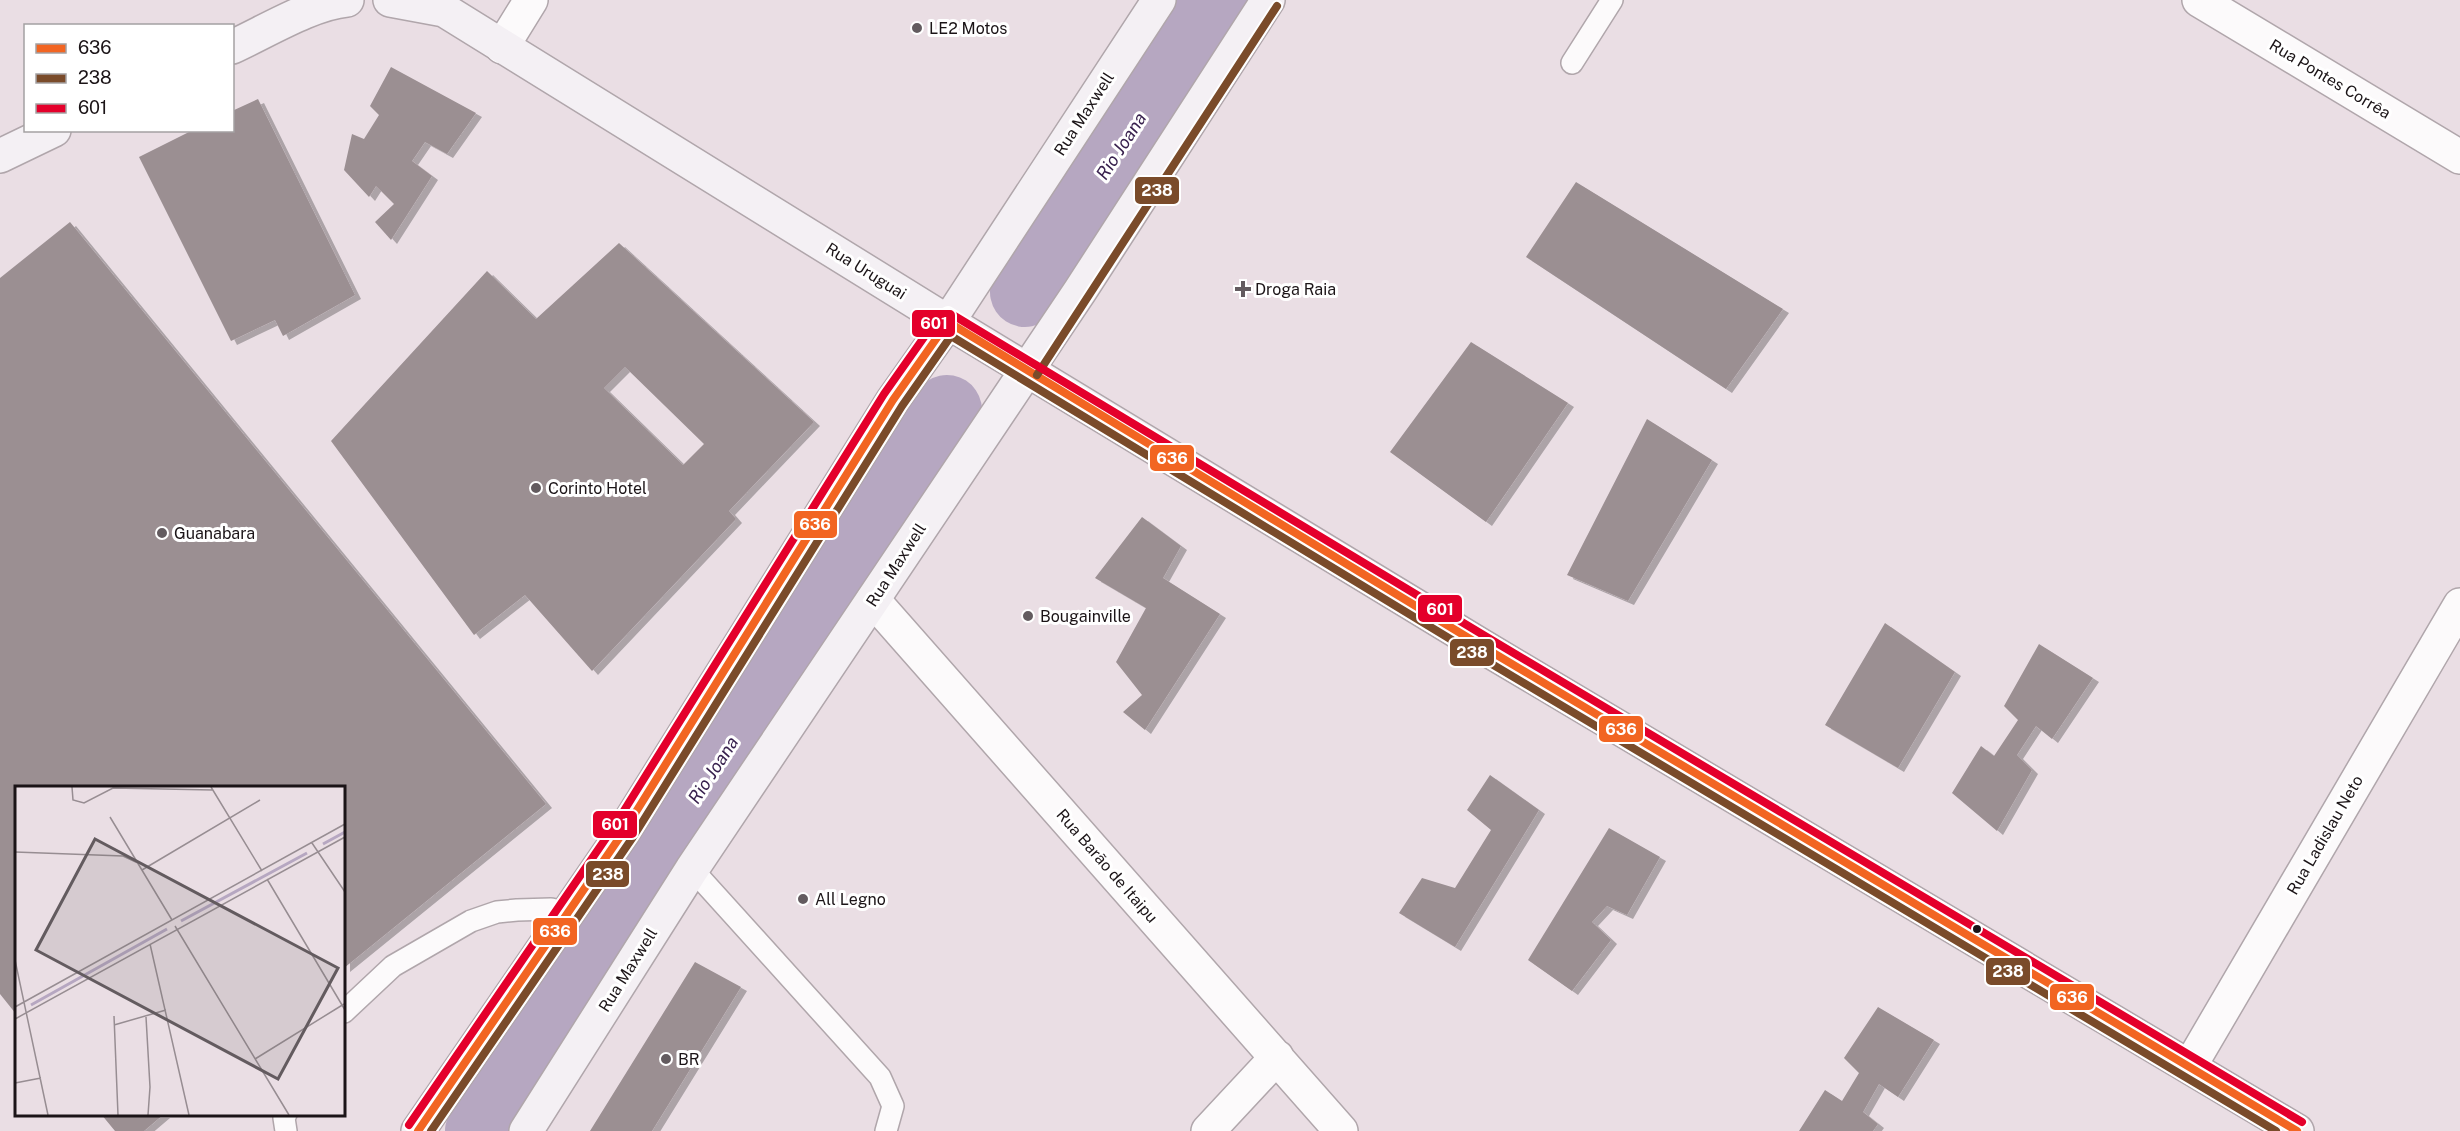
<svg xmlns="http://www.w3.org/2000/svg" width="2460" height="1131" font-family="'Public Sans',sans-serif">
	<style>
		.lines { fill: none; stroke-linecap: round; stroke-linejoin: round }
		.river { stroke: #b6a7c1; stroke-width: 70 }
		.building { fill: #9b8f92; fill-rule: evenodd; filter: url(#shadow) }
		.lane-casing { stroke: #b0a6ab; stroke-width: 24 }
		.street-casing { stroke: #b0a6ab; stroke-width: 36 }
		.secondary-casing { stroke: #b0a6ab; stroke-width: 36 }
		.lane { stroke: #fcfafb; stroke-width: 21 }
		.street { stroke: #fcfafb; stroke-width: 33 }
		.secondary { stroke: #f4f0f4; stroke-width: 33 }
		.bus-1-casing { stroke: #fff; stroke-width: 12 }
		.bus-2-casing { stroke: #fff; stroke-width: 12 }
		.bus-3-casing { stroke: #fff; stroke-width: 12 }
		.bus-1 { stroke: #f26522; stroke-width: 8 }
		.bus-2 { stroke: #7a4b2a; stroke-width: 8 }
		.bus-3 { stroke: #e4002b; stroke-width: 8 }
		.poi-dot { fill: #635b5f; stroke: #fff; stroke-width: 2 }
		.bus-dot { fill: #1b1417; stroke: #fff; stroke-width: 2 }
		.labels { text-anchor: middle; dominant-baseline: central; stroke-width: 6; stroke-linejoin: round; paint-order: stroke }
		.poi-label { font-size: 16px; fill: #1b1417; stroke: #fff; text-anchor: start }
		.street-label { font-size: 16px; fill: #1b1417; stroke: #fff }
		.water-label { font-size: 18px; font-style: italic; fill: #38214e; stroke: #fff }
		.inset-river { fill: none; stroke: #b6a7c1; stroke-width: 3 }
		.inset-road { fill: none; stroke: #978d92; stroke-width: 1.5 }
		.view { fill: #635b5f; fill-opacity: 0.15; stroke: #635b5f; stroke-width: 3 }
		.inset-edge { fill: none; stroke: #1b1417; stroke-width: 3 }
		.line-badge { stroke: #fff; stroke-width: 2 }
		.badge-label { font-size: 16px; text-anchor: middle; font-weight: bold; fill: #fff }
	</style>
	<defs>
		<filter id="shadow"><feDropShadow dx="6" dy="4" stdDeviation="0" flood-color="#0004"/></filter>
	</defs>
	<rect width="100%" height="100%" fill="#eadee4"/>
	<g class="lines">
		<path class="river" d="M1025 292 1217 0
			M480 1131 947 410"/>
	</g>
	<path class="building" d="M391 67 476 113 447 154 425 142 412 161 432 176 391 240 375 222 394 204 376 186 369 197 344 170 352 134 364 139 379 115 370 106Z
		M258 99 355 295 283 336 275 320 231 341 139 157 193 130H232V111Z
		M1576 182 1783 309 1726 389 1526 257Z
		M70 222 546 804 344 968V788H16V1014L0 994V278Z
		M619 243 814 422 729 511 736 519 592 671 525 595 474 635 331 441 487 271 536 319ZM625 367 704 444 683 465 604 388Z
		M1471 342 1568 403 1486 522 1390 452Z
		M1647 419 1712 460 1628 601 1567 575Z
		M1142 517 1181 546 1163 578 1220 614 1145 730 1123 712 1142 695 1116 662 1146 608 1095 578Z
		M1885 623 1955 672 1898 768 1825 725Z
		M2039 644 2093 678 2052 739 2036 726 2017 755 2032 770 1997 831 1952 793 1981 746 1994 756 2018 720 2004 706Z
		M1490 775 1539 810 1455 947 1399 913 1422 878 1455 888 1491 830 1467 810Z
		M1609 828 1660 857 1627 915 1607 906 1592 922 1611 940 1572 991 1528 960Z
		M695 962 741 987 652 1131H590Z
		M1878 1007 1934 1040 1898 1097 1879 1084 1863 1112 1878 1124 1873 1131H1799L1825 1090 1842 1101 1859 1073 1844 1058Z
		M101 1114H164L144 1131H115Z"/>
	<g class="lines">
		<g class="lane-casing">
			<path id="lane" d="M1572 63 1612 0
				M692 869 880 1077 893 1106 886 1131
				M344 1012 393 966 471 921 497 912 517 910 551 909 568 913
				M286 1114 284 1118 286 1131"/>
		</g>
		<g class="street-casing">
			<path id="street" d="M2199 0 2460 157
				M502 47 531 0
				M873 600 1341 1131
				M2190 1066 2460 605
				M1208 1131 1277 1057"/>
		</g>
		<g class="secondary-casing">
			<path id="secondary" d="M390 0 444 10 948 322 1480 645 2297 1131
				M232 47C265 32 312 3 347 0
				M0 156 54 130
				M418 1131 624 831 893 400 948 322 1159 0
				M526 1131 692 869 1080 291 1268 0"/>
		</g>
		<use href="#lane" class="lane"/>
		<use href="#street" class="street"/>
		<use href="#secondary" class="secondary"/>
		<g class="bus-1-casing">
			<path id="bus-1" d="M948 322 1480 645 2297 1131
				M418 1131 624 831 893 400 948 322"/>
		</g>
		<g class="bus-2-casing">
			<path id="bus-2" d="M1037 375 1277 6
				M431 1131 633 837 902 406 951 336 1475 654 2276 1131"/>
		</g>
		<g class="bus-3-casing">
			<path id="bus-3" d="M409 1125 615 825 884 394 939 316 948 312 1485 636 2302 1122"/>
		</g>
		<use href="#bus-1" class="bus-1"/>
		<use href="#bus-2" class="bus-2"/>
		<use href="#bus-3" class="bus-3"/>
	</g>
	<g class="poi-dot">
		<circle cx="917" cy="28" r="6"/>
		<path d="M1240 280h6v6h6v6h-6v6h-6v-6h-6v-6h6z"/>
		<circle cx="536" cy="488" r="6"/>
		<circle cx="162" cy="533" r="6"/>
		<circle cx="1028" cy="616" r="6"/>
		<circle cx="803" cy="899" r="6"/>
		<circle cx="666" cy="1059" r="6"/>
	</g>
	<circle class="bus-dot" cx="1977" cy="929" r="5"/>
	<g class="labels">
		<g class="poi-label">
			<text x="929" y="28">LE2 Motos</text>
			<text x="1255" y="289">Droga Raia</text>
			<text x="548" y="488">Corinto Hotel</text>
			<text x="174" y="533">Guanabara</text>
			<text x="1040" y="616">Bougainville</text>
			<text x="815" y="899">All Legno</text>
			<text x="678" y="1059">BR</text>
		</g>
		<g class="street-label">
			<text transform="translate(2330 79) rotate(31)">Rua Pontes Corrêa</text>
			<text transform="translate(1084 114) rotate(-57)">Rua Maxwell</text>
			<text transform="translate(866 271) rotate(32)">Rua Uruguai</text>
			<text transform="translate(896 565) rotate(-57)">Rua Maxwell</text>
			<text transform="translate(2325 835) rotate(-60)">Rua Ladislau Neto</text>
			<text transform="translate(1107 866) rotate(49)">Rua Barão de Itaipu</text>
			<text transform="translate(628 970) rotate(-58)">Rua Maxwell</text>
		</g>
		<g class="water-label">
			<text transform="translate(1121 146) rotate(-57)">Rio Joana</text>
			<text transform="translate(713 770) rotate(-57)">Rio Joana</text>
		</g>
	</g>
	<g transform="translate(15 786)">
		<rect width="330" height="330" fill="#eadee4"/>
		<path class="inset-river" d="M308 58 330 46M166 135 292 67M16 219 152 143"/>
		<path class="inset-road" d="M57 1 58 14 69 17 98 2 198 4M196 1 247 85M95 31 157 134M297 57 330 106M0 66 108 70 123 77M127 84 245 14M252 93 330 224M160 140 274 329M135 158 174 329M0 174 33 329M0 221 330 38M99 230 103 329M131 231 135 301 133 329M0 233 330 51M99 239 151 224M240 273 329 218M0 297 26 292"/>
		<path class="view" d="M80 53 323 182 263 293 21 164Z"/>
		<rect width="330" height="330" class="inset-edge"/>
	</g>
	<g class="line-badge">
		<rect x="1134" y="176" width="46" height="29" rx="6" fill="#7a4b2a"/>
		<rect x="911" y="309" width="45" height="29" rx="6" fill="#e4002b"/>
		<rect x="1149" y="444" width="46" height="28" rx="6" fill="#f26522"/>
		<rect x="793" y="510" width="45" height="29" rx="6" fill="#f26522"/>
		<rect x="1417" y="594" width="46" height="29" rx="6" fill="#e4002b"/>
		<rect x="1449" y="638" width="46" height="29" rx="6" fill="#7a4b2a"/>
		<rect x="1598" y="715" width="46" height="28" rx="6" fill="#f26522"/>
		<rect x="592" y="810" width="46" height="29" rx="6" fill="#e4002b"/>
		<rect x="585" y="860" width="45" height="28" rx="6" fill="#7a4b2a"/>
		<rect x="532" y="917" width="46" height="29" rx="6" fill="#f26522"/>
		<rect x="1985" y="957" width="46" height="29" rx="6" fill="#7a4b2a"/>
		<rect x="2049" y="983" width="46" height="28" rx="6" fill="#f26522"/>
	</g>
	<g class="badge-label">
		<text x="1157" y="196">238</text>
		<text x="934" y="329">601</text>
		<text x="1172" y="464">636</text>
		<text x="815" y="530">636</text>
		<text x="1440" y="615">601</text>
		<text x="1472" y="658">238</text>
		<text x="1621" y="735">636</text>
		<text x="615" y="830">601</text>
		<text x="608" y="880">238</text>
		<text x="555" y="937">636</text>
		<text x="2008" y="977">238</text>
		<text x="2072" y="1003">636</text>
	</g>
	<rect x="24" y="24" width="210" height="108" fill="#ffffff" stroke="#a4a1a2" stroke-width="1.5"/>
	<rect x="36" y="44" width="30" height="9" fill="#f26522" stroke="#a4a1a2" stroke-width="1.5"/>
	<text x="78" y="54" font-size="18" fill="#1b1417">636</text>
	<rect x="36" y="74" width="30" height="9" fill="#7a4b2a" stroke="#a4a1a2" stroke-width="1.5"/>
	<text x="78" y="84" font-size="18" fill="#1b1417">238</text>
	<rect x="36" y="104" width="30" height="9" fill="#e4002b" stroke="#a4a1a2" stroke-width="1.5"/>
	<text x="78" y="114" font-size="18" fill="#1b1417">601</text>
</svg>
